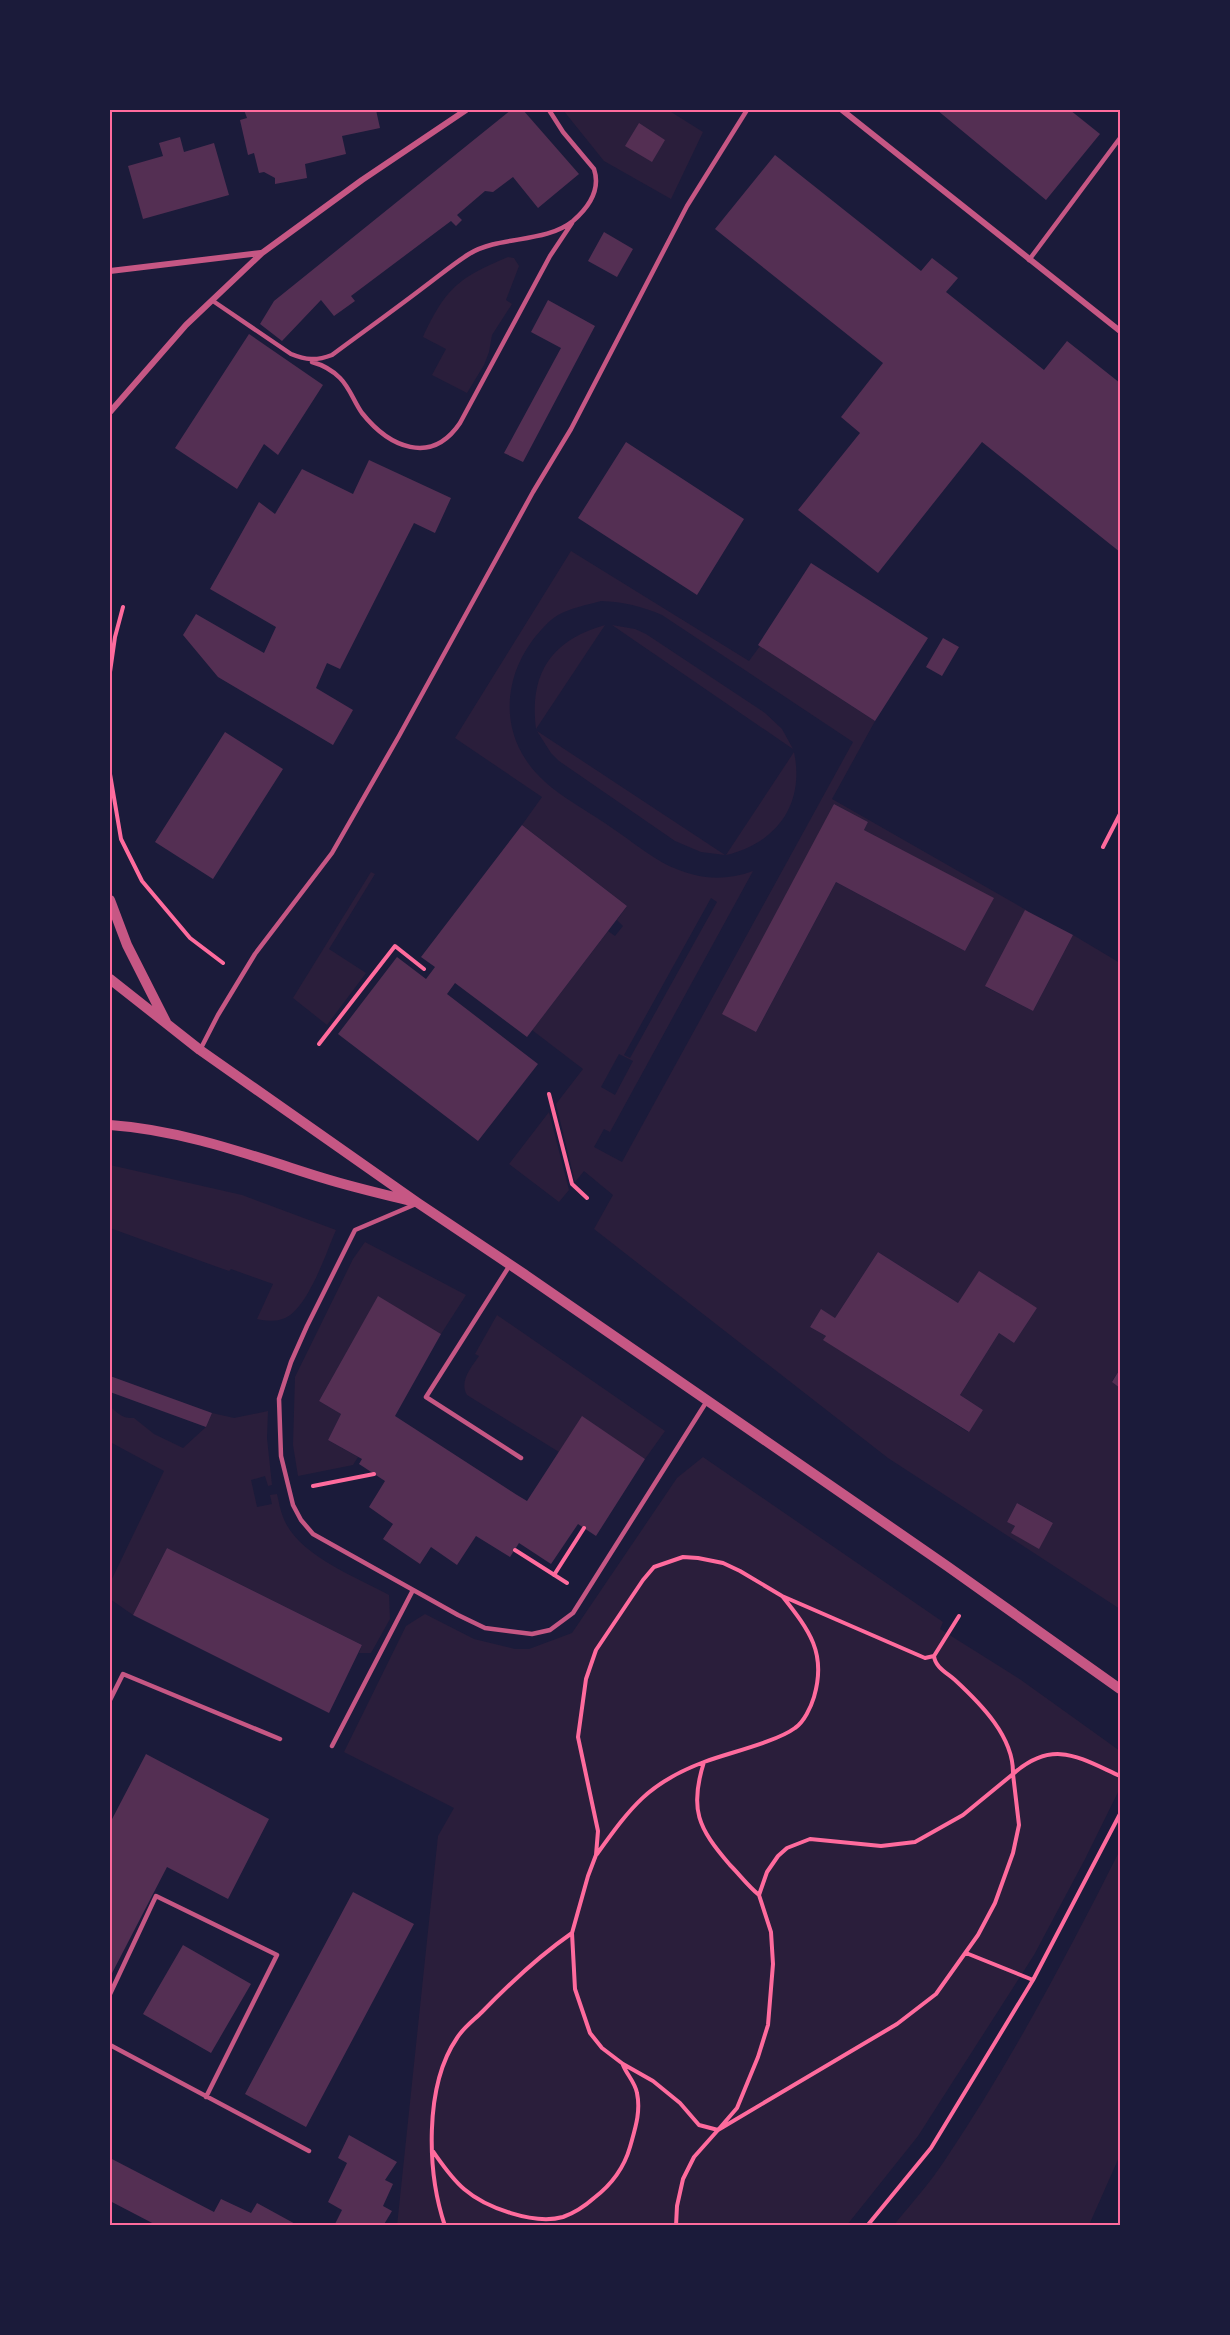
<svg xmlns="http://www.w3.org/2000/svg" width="1230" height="2335" font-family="'Alegreya Sans',sans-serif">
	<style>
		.green { fill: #2a1e3b; fill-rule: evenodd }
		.building { fill: #542f53 }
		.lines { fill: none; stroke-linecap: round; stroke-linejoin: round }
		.path { stroke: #ff6b9d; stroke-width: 4 }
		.service { stroke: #c65784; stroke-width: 4.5 }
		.minor { stroke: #c65784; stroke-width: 6 }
		.tertiary { stroke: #c65784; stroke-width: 10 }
		.neatline { fill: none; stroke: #ff6b9d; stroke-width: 2 }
	</style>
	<rect width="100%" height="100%" fill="#1b1b3a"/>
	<path class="green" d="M563 110H668L703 132 671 199 604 161Z
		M508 257 514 258 519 266 506 300 512 304 492 335 489 352 484 365 467 393 432 375 446 349 423 337C446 288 458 278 508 257Z
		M571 551 749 661 760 646 875 721 832 799 1028 911 986 987 1033 1011 1073 935 1120 963V1369L1112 1381 1120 1388V1609L888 1458 594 1229 613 1195 584 1171 575 1182 556 1104 583 1069 532 1030 608 931 615 936 623 926 617 920 627 906 522 825 542 797 455 738ZM601 601C624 602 641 606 662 615L853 742 622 1162 594 1147 604 1129 610 1132 753 871C734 878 714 880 695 875 686 873 677 869 669 866 649 856 630 840 612 828 584 808 545 790 526 760 501 723 506 676 532 641 539 632 548 621 558 615 571 608 586 605 601 601ZM834 804 868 822 864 830 993 899 965 951 836 882 756 1032ZM711 898 717 902 630 1058 624 1055ZM619 1054 633 1061 615 1095 601 1087ZM878 1252 958 1303 1037 1308 1014 1343 999 1333 960 1395 983 1410 968 1432 824 1340 826 1336 810 1327 821 1310 835 1318ZM1017 1503 1053 1523 1039 1548 1012 1533 1015 1526 1007 1522Z
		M605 625 536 729C529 674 551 640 605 625Z
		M612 625 635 629 646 634 765 713 782 729 793 749Z
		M537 731 725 855 701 852 675 841 559 761 551 753Z
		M794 752C805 804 777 843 726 855Z
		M371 872 375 874 329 949 366 973 327 1025 293 998Z
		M549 1112 569 1190 559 1202 509 1164Z
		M110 1165 242 1195 336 1230C326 1253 308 1308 285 1318 276 1322 266 1321 257 1319L273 1284 231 1269 229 1271 212 1265 110 1228Z
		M365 1242 466 1295 441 1334 378 1297 319 1401 341 1414 328 1440 358 1457 353 1465 298 1476 293 1445 295 1377 353 1259Z
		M497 1315 665 1431 645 1459 582 1417 559 1452 467 1395C459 1381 471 1368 479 1356L475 1354Z
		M110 1406C117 1413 123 1419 134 1418L154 1434 183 1448 206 1427 212 1413 234 1418 268 1411 267 1438 272 1485 268 1486 265 1476 251 1480 257 1507 272 1504 270 1495 277 1494C279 1502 280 1510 283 1517 297 1555 356 1577 389 1595L390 1619 371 1653H359L362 1645 167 1548 133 1615 110 1599V1583L164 1471 110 1442Z
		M703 1457 943 1622 940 1629 1021 1680 1120 1751V1788L1085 1859 1034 1955 918 2136 847 2225 397 2226 438 1836 454 1808 344 1752 406 1626 425 1614 474 1639 515 1649H529L572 1633 677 1478Z
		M1120 1850V2155L1089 2225H894C911 2204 930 2183 945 2160 1011 2062 1067 1955 1120 1850Z"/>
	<path class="building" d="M244 110H376L380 128 342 136 346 154 305 164 307 178 275 184V178L264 172 259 173 254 153 248 155 240 120 247 118Z
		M511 110H523L579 174 538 208 513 177 493 192 485 191 457 215 462 220 456 226 451 221 351 296 355 301 334 316 321 300 282 341 260 324 274 301Z
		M937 110H1070L1100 134 1046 200Z
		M639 123 665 140 652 162 625 146Z
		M180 137 184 152 214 143 229 195 143 219 128 166 163 156 159 143Z
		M775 155 921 271 932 258 958 278 946 292 1044 370 1067 341 1120 383V552L982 442 878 573 798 510 860 433 841 417 883 363 715 229Z
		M604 232 633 249 617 277 588 261Z
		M548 300 595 326 523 462 504 453 561 348 531 332Z
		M249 334 323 385 278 455 264 444 237 489 175 448Z
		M626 442 744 519 697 595 578 518Z
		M369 460 451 498 435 533 414 523 340 669 327 663 316 688 353 710 333 745 218 677 183 635 196 614 264 653 276 627 210 589 259 502 275 514 302 469 353 494Z
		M811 563 928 638 875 721 758 645Z
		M943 638 959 647 942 676 926 667Z
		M225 732 283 769 213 879 155 842Z
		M834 804 868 822 864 830 994 898 965 951 836 882 756 1032 722 1014Z
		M522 825 627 906 527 1037 455 983 447 994 538 1064 478 1141 338 1034 397 957 426 979 435 967 421 957Z
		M1025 910 1073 935 1033 1011 985 986Z
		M878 1252 958 1303 979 1271 1037 1308 1014 1343 999 1333 960 1395 983 1410 969 1432 823 1340 826 1336 810 1327 821 1309 835 1318Z
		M378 1296 441 1334 395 1416 517 1495 527 1501 582 1416 645 1459 596 1536 578 1524 551 1564 519 1543 510 1557 476 1536 457 1565 431 1547 420 1564 383 1539 393 1524 369 1507 385 1481 359 1464 362 1459 328 1440 341 1414 319 1401Z
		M1120 1369V1388L1112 1382Z
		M110 1376 212 1413 206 1427 110 1392Z
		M1017 1503 1053 1523 1039 1549 1011 1533 1015 1526 1007 1522Z
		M167 1548 362 1645 329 1713 133 1615Z
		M146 1754 269 1819 228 1899 167 1867 110 1977V1823Z
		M353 1892 414 1924 306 2127 245 2094Z
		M183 1945 251 1984 211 2053 143 2014Z
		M349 2135 397 2162 385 2180 393 2184 383 2206 392 2211 383 2226H334L342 2210 328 2202 347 2163 338 2158Z
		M110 2158 214 2212 221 2199 251 2213 257 2203 299 2226H158L110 2201Z"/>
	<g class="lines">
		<path class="path" d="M110 672 115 637 123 607
			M110 774 121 839 142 881 190 938 223 963
			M1103 847 1120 814
			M319 1044 395 946 424 969
			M549 1094 572 1184 587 1198
			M313 1486 374 1474
			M515 1550 567 1583
			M554 1575 584 1528
			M934 1656C935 1667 947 1673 955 1680 981 1704 1014 1737 1013 1774L963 1815 915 1842 881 1846 810 1839 787 1848 778 1856 767 1872 759 1895 771 1932 773 1964 768 2025 758 2057 737 2108 718 2130 699 2125 680 2103 653 2081 623 2064 602 2048 590 2033 575 1989 572 1933 588 1876 596 1855 598 1831 578 1737 586 1679 596 1650 643 1580 654 1567 683 1557 698 1558 723 1563 740 1571 782 1596 925 1658 934 1656 959 1616
			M597 1854C631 1807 648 1783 704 1762
			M759 1895C748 1886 740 1875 730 1865 698 1828 689 1809 704 1762 728 1753 776 1742 795 1728 804 1722 811 1707 814 1697 827 1653 809 1630 783 1597
			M966 1953 1033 1980
			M432 2150C442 2164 451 2178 464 2189 486 2208 534 2225 563 2217 574 2213 585 2206 594 2198 611 2185 624 2168 630 2147 635 2129 641 2112 637 2093 635 2082 627 2075 623 2065
			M445 2226C427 2173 424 2086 457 2038 463 2028 474 2020 482 2012 510 1983 539 1956 572 1933
			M676 2226 677 2206 683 2179 694 2157 718 2130 897 2024 936 1994 978 1935 995 1903 1013 1853 1019 1825 1013 1774C1053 1739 1078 1757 1120 1776
			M867 2226 931 2148 1033 1980 1120 1814"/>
		<path class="service" d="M1029 260 1120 138
			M213 301 291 354C306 360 316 361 332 355 363 332 394 310 424 287 439 276 453 264 469 254 500 235 544 244 573 221 588 208 601 190 594 169L563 132 549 110
			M312 362C323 365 332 370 340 378 350 388 354 402 362 413 389 447 431 466 460 423L550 256 572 223
			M200 1050 218 1015 255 954 332 853 399 736 533 492 571 429 687 206 747 110
			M416 1204 355 1230 307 1326 291 1362 279 1399 281 1456 293 1505 301 1520 313 1534 458 1615 485 1628 532 1634 550 1630 573 1613 707 1401
			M510 1265 426 1397 521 1458
			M110 1700 123 1674 280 1739
			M332 1746 413 1590
			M110 1994 156 1896 277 1955 206 2097
			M110 2045 309 2151"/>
		<path class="minor" d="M842 110 1120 331
			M110 271 261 253
			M110 412 186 325 262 253 362 180 466 110"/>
		<path class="tertiary" d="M110 900 127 945 166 1022
			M110 979 200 1050 418 1203 524 1274 947 1566 1120 1689
			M110 1125C183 1130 253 1156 323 1178 352 1187 382 1194 411 1201"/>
	</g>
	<rect width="1230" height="2335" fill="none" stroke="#1b1b3a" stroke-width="222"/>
	<rect x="111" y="111" width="1008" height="2113" class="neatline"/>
</svg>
